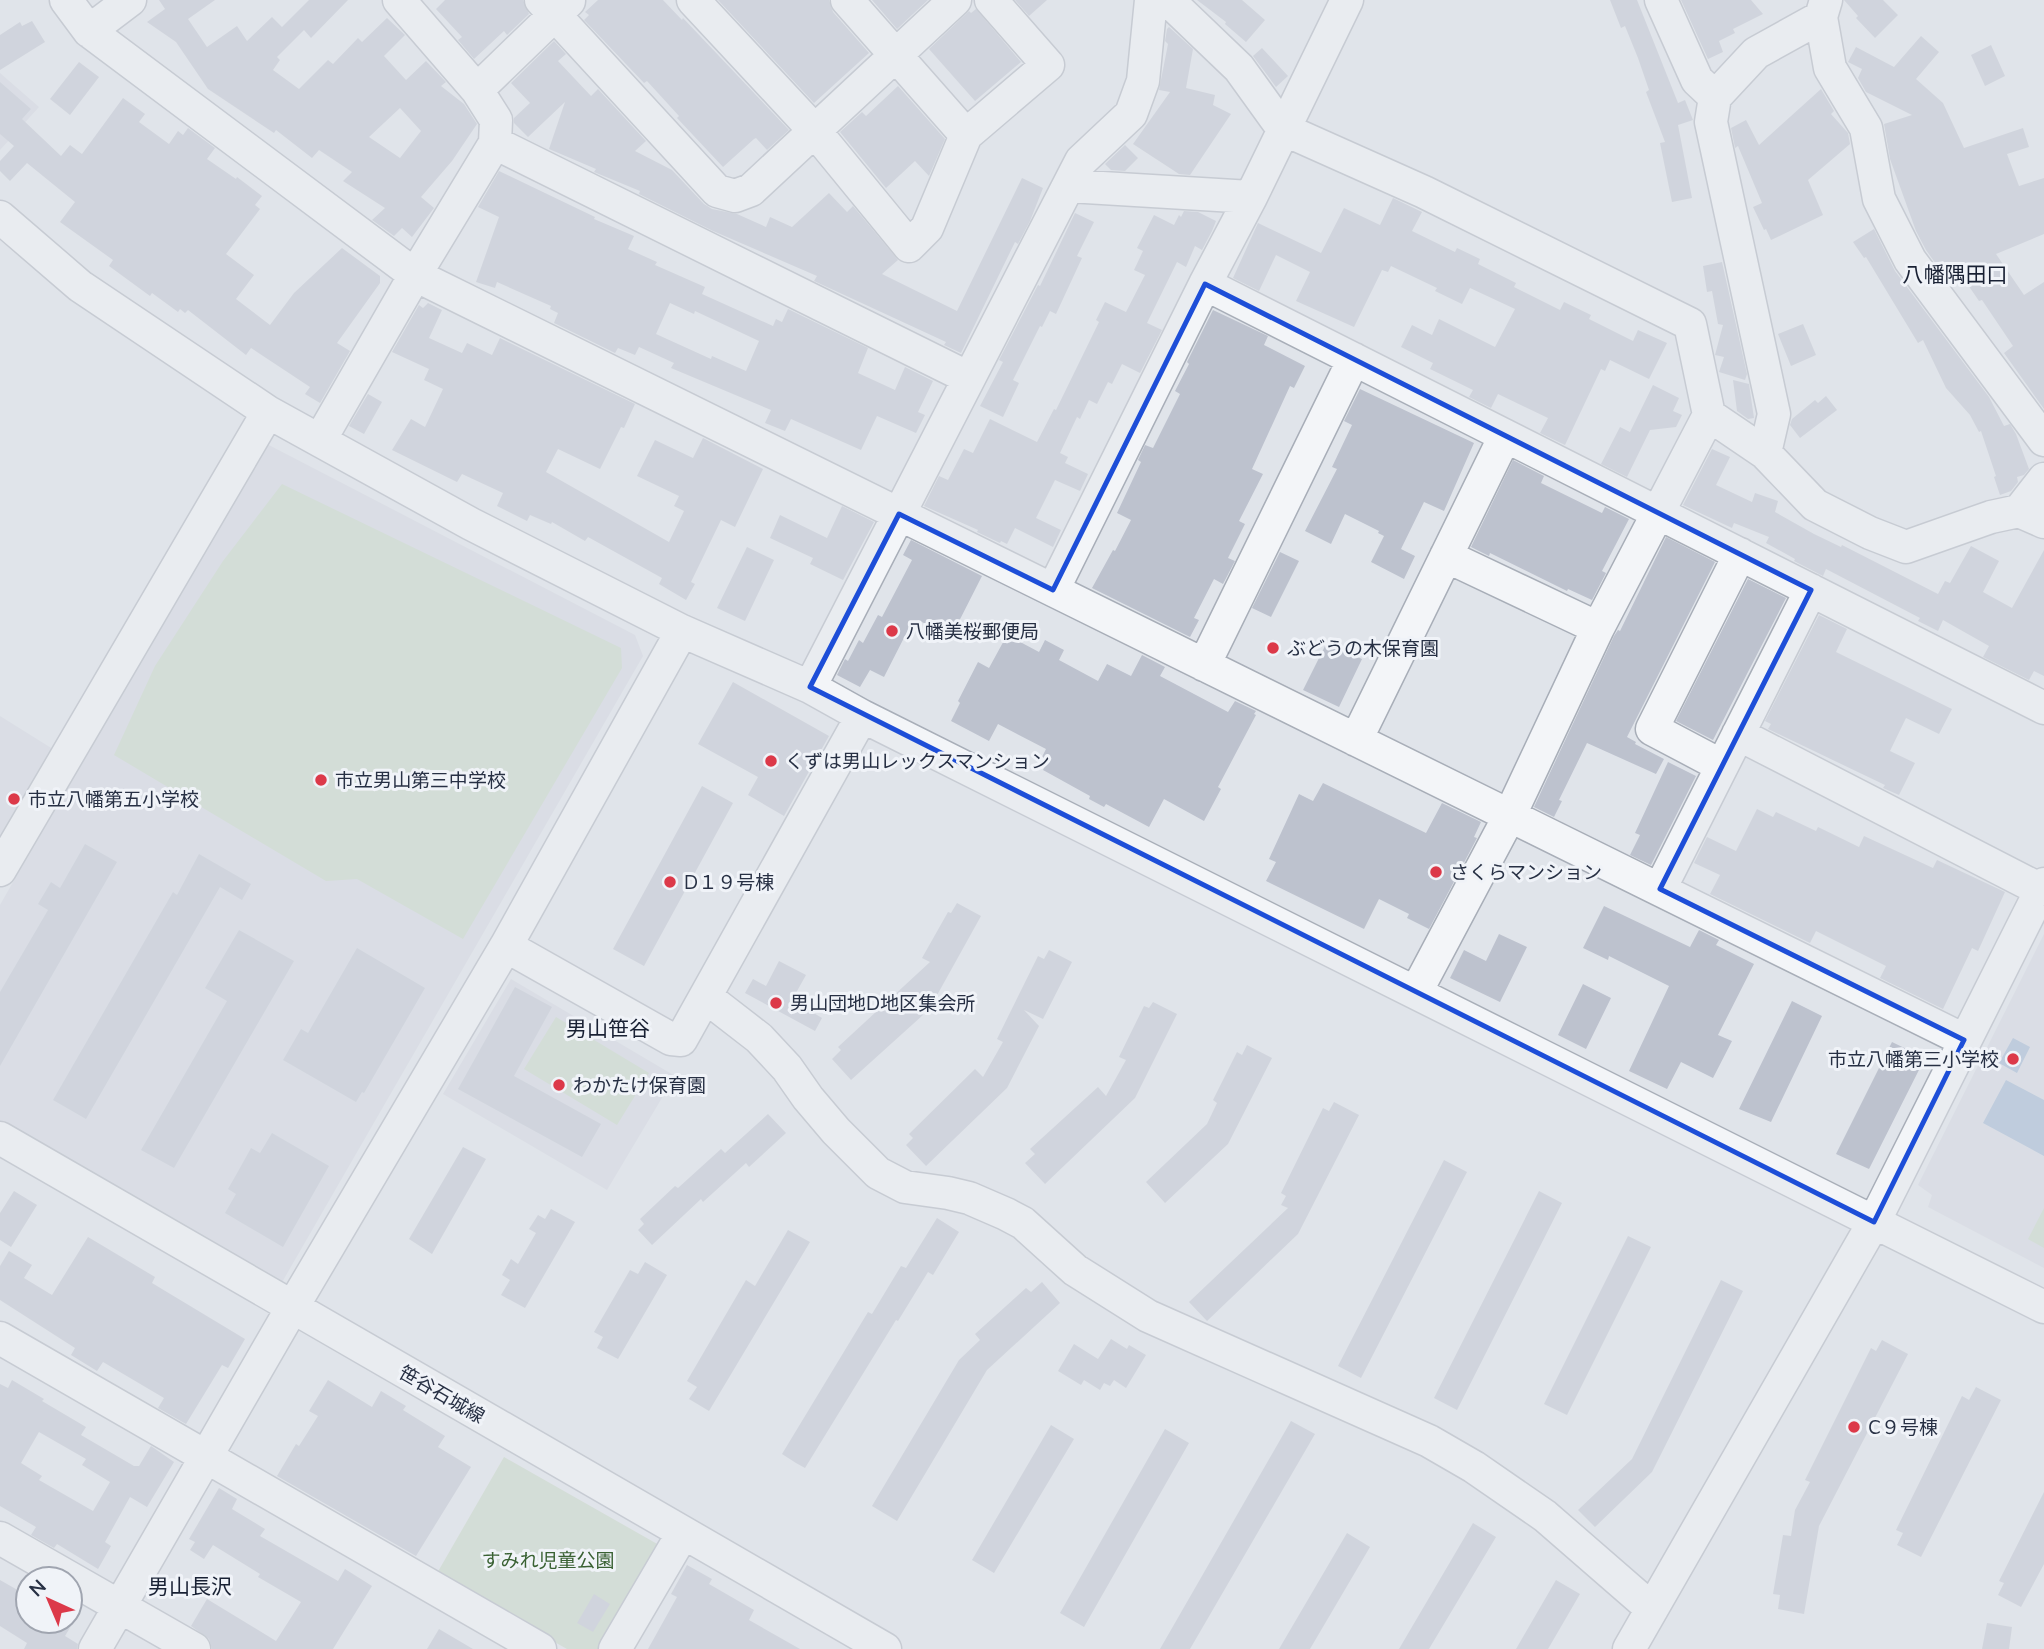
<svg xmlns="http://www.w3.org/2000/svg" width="2044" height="1649" font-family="Mulish,'Noto Sans JP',sans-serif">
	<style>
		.built { fill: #d2d6e0 }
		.green { fill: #c4d5c0 }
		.water { fill: #97afce }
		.building { fill: #bdc2ce; fill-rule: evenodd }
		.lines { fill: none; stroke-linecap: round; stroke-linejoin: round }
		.minor-casing { stroke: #a8aeb8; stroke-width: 35 }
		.minor { stroke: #f3f5f8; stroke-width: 32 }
		.marked { fill: none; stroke: #1d4ed8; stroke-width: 5; stroke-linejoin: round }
		.poi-dot { fill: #dc3949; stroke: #f0f3f8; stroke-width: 2.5 }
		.labels { text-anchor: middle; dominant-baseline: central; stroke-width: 6; stroke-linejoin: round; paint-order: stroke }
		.poi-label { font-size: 19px; fill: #273044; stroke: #f0f3f8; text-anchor: start }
		.street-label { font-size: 19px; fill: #273044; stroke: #f0f3f8 }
		.park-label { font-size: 19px; fill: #396133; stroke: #f0f3f8 }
		.neighbourhood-label { font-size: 21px; fill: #192134; stroke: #f0f3f8 }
	</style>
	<rect width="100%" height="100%" fill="#e0e4ea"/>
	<path class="built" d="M0 73 39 107 0 150Z
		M263 442 635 635 643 656 281 1284 0 1121V905Z
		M0 716 56 751 0 848Z
		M2044 934V1268L1928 1207 1932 1195 1918 1185Z
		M511 979 675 1076 607 1190 443 1094Z"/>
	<path class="green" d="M282 484 621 648 622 668 463 939 357 879 326 881 114 755 155 666 223 561Z
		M556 1017 649 1073 617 1125 524 1069Z
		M2044 1208V1248L2028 1239Z
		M504 1457 659 1545 600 1649H567L436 1575Z"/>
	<path class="water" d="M2013 1038 2030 1047 2017 1073 1999 1063Z
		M2006 1080 2044 1100V1156L1983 1123Z"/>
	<path class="building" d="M159 0H215L188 19 207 47 237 26 247 41 272 17 282 27 309 0H348L311 38 304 30 277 57 280 60 273 70 299 89 328 60 333 64 358 38 362 42 387 18 405 35 384 56 406 80 426 61 446 82 441 86 464 104 477 124 452 161 421 197 434 208 412 237 402 228 394 236 372 220 385 208 343 181 352 172 319 150 312 158 276 130 274 133 208 89 176 42 147 22 165 9ZM400 108 421 131 400 158 369 137Z
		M445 0H523L529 14 507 35 504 31 474 59 458 40 462 37 436 9Z
		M598 0H663L682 20 683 18 789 130 767 150 756 138 754 139 723 167 677 118 679 116 647 81 644 83 584 20 589 15 585 12Z
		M718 0H829L833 12 869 53 814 103Z
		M872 0H928L897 29Z
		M1015 0H1047L1029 16Z
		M1197 0H1242L1265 20 1246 42 1225 24 1226 22Z
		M1610 0H1637L1678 103 1685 100 1693 120 1678 125 1692 198 1672 202 1660 143 1665 142 1646 92 1649 90 1638 58 1625 26 1621 28Z
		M1681 0H1751L1763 14 1733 29 1735 33 1719 41 1723 52 1708 59Z
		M1844 0H1883L1898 15 1875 38 1856 18 1858 16Z
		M976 9 1021 62 975 101 929 49 969 11 971 13Z
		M32 21 45 42 0 70V35L20 22 22 26Z
		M1169 27 1193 49 1186 88 1215 95 1213 105 1231 114 1190 175 1179 174 1133 144 1170 92 1159 90 1168 44 1165 41 1167 29Z
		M1921 36 1939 52 1916 79 1943 103 1964 148 2023 128 2029 147 2007 154 2019 186 2044 178V234L1996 254 2024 295 2044 282V409L2004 353 2013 346 1982 300 1979 301 1955 266 1941 271 1926 250 1916 231 1890 159 1884 124 1912 115 1866 92 1858 78 1862 69 1848 62 1856 47 1894 67Z
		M554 41 566 54 558 61 591 96 598 89 646 141 635 151 672 170 704 204 712 209 737 214 766 227 770 217 792 227 829 193 847 212 853 206 898 260 882 274 957 311 1022 178 1043 188 1030 221 1018 244 1015 242 961 353 944 345 946 342 814 281 817 276 713 231 639 194 640 191 594 172 596 169 549 149 565 102 528 137 514 123V118L530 103 511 83Z
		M1991 45 2005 76 1985 86 1971 55Z
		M1262 48 1288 76 1276 87 1253 56Z
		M79 62 99 77 70 115 50 99Z
		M0 82 31 109 22 119 61 156 70 145 82 154 123 98 145 114 139 122 169 144 178 131 183 135 188 128 215 148 207 159 236 179 237 177 262 196 255 205 260 209 226 254 254 275 236 299 270 325 294 293 342 248 380 276V283L337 343 350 351 320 403 305 394 310 387 251 348 246 355 188 310 185 313 180 309 178 312 152 293 150 296 109 266 113 260 60 222 75 202 27 163 10 181 0 171V161L14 146 0 134Z
		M898 86 945 139 929 176 915 161 886 188 840 132 862 112 866 116Z
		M1821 89 1834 111 1831 114 1848 133 1850 144 1808 180 1823 215 1771 240 1766 229 1764 230 1753 207 1762 203 1738 146 1735 148 1731 128 1746 120 1759 145Z
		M1125 145 1138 158 1125 171 1111 170 1105 164Z
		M499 171 595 217 594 219 634 236 628 249 657 262 655 265 705 287 702 294 773 326 776 319 782 322 788 309 868 348 858 373 895 390 905 367 933 381 918 412 925 415 916 433 877 416 861 450 791 419 785 431 765 423 771 410 671 368 674 363 639 347 635 355 618 348 615 353 554 323 558 313 550 309 551 306 497 282 495 288 476 282 499 217 478 207ZM670 303 694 314 695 311 759 341 746 371 712 356 711 359 656 334Z
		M1393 198 1422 212 1412 231 1455 252 1457 248 1480 259 1478 264 1516 283 1514 287 1560 310 1564 302 1591 315 1589 319 1633 341 1638 330 1667 343 1649 379 1610 360 1605 371 1601 369 1565 445 1540 433 1548 418 1498 394 1491 408 1469 397 1473 390 1430 369 1433 363 1401 347 1412 325 1432 335 1439 319 1495 347 1515 309 1470 288 1462 304 1435 291 1437 288 1391 266 1388 272 1382 270 1354 327 1296 301 1310 272 1276 255 1259 291 1233 278 1258 223 1321 253 1344 208 1380 225Z
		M1184 211 1198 212 1216 221 1212 231 1202 250 1195 246 1186 267 1177 262 1147 323 1162 330 1140 373 1122 364 1112 384 1108 382 1097 404 1089 400 1080 419 1077 417 1060 453 1068 457 1065 463 1088 474 1080 491 1055 480 1036 518 1061 530 1053 547 1015 528 1007 544 1001 541 1000 543 977 532 978 530 924 506 939 476 948 480 964 449 973 453 990 419 1037 442 1054 409 1056 410 1099 322 1096 320 1105 302 1126 312 1145 275 1134 270 1143 251 1137 248 1154 215 1174 225 1179 215 1181 217Z
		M1075 213 1094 222 1077 256 1082 258 1056 314 1050 311 1042 327 1040 326 1013 380 1019 383 1003 417 980 406 1003 362 999 360 1038 285 1040 286Z
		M1874 229 1895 271 1989 397 2004 426 2010 424 2016 434 2029 469 2024 475 2017 477 2018 482 2011 491 2000 495 1994 477 1996 476 1981 431 1979 432 1970 415 1946 388 1923 340 1918 343 1866 257 1864 258 1853 242Z
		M1722 262 1747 374 1745 380 1719 372 1724 357 1715 355 1723 325 1718 324 1712 291 1707 292 1703 266Z
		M428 303 442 310 429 338 462 353 467 343 492 355 500 338 635 404 624 428 621 427 600 469 558 449 546 472 669 542 684 511 674 506 679 496 637 476 655 440 693 458 703 438 763 469 735 527 721 520 691 582 695 584 686 600 659 584 662 578 588 537 585 541 552 522 551 524 530 515 527 521 497 506 503 493 462 474 457 482 392 450 411 419 425 427 443 389 424 380 429 369 392 352 419 305 423 308Z
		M1213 310 1268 336 1264 345 1305 366 1294 388 1290 386 1252 469 1263 474 1239 521 1245 524 1228 558 1235 561 1223 584 1214 579 1194 618 1199 620 1190 637 1092 588 1113 550 1115 551 1131 520 1117 513 1141 462 1138 460 1145 445 1153 448 1180 394 1175 391 1189 364 1187 362Z
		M1803 324 1816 355 1791 366 1778 334Z
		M1733 380 1749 384 1754 418 1748 419 1737 411Z
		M1653 385 1679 398 1673 411 1682 415 1676 427 1650 430 1627 477 1601 464 1620 427 1630 432Z
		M1360 389 1474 443 1444 511 1424 502 1401 549 1415 556 1404 579 1371 562 1384 536 1378 533 1379 531 1345 514 1331 544 1305 531 1337 469 1332 467 1352 425 1344 421Z
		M368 394 382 402 364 434 349 426Z
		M1826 396 1837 410 1800 438 1790 425 1792 419 1815 400 1818 403Z
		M1712 449 1730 457 1716 485 1752 502 1755 493 1778 501 1775 512 1814 534 1841 547 1842 545 1938 594 1945 581 1950 583 1971 546 1999 561 1983 592 2012 608 2044 550V676L2034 671 2029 680 1983 657 1989 646 1943 620 1938 631 1918 621 1920 618 1826 569 1823 576 1794 561 1795 559 1766 543 1769 537 1734 523 1732 528 1683 505Z
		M1513 460 1544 476 1541 483 1602 513 1605 507 1629 519 1602 571 1606 573 1592 600 1568 589 1567 591 1490 553 1489 556 1471 547Z
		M842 506 874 522 843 580 810 564 813 558 770 538 780 515 827 538Z
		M1666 537 1715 562 1627 737 1636 742 1635 744 1664 759 1656 774 1587 743 1559 800 1562 801 1554 817 1534 807 1614 636 1618 630 1620 631Z
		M911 540 982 576 951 637 918 620 914 628 910 626 884 677 870 670 860 687 837 675 845 659 848 661 859 640 863 643 878 615 882 617 912 560 903 555Z
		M747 547 774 560 745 621 717 608Z
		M1280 552 1299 561 1271 617 1252 608Z
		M1748 579 1786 598 1713 740 1676 721Z
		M1819 615 1847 629 1836 652 1952 709 1939 734 1906 718 1890 751 1915 763 1899 795 1883 788 1885 785 1768 729 1771 724 1765 721Z
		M1007 635 1039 652 1045 640 1064 650 1059 660 1098 681 1107 664 1131 676 1142 655 1165 667 1160 676 1228 712 1235 701 1256 711 1254 714 1256 715 1218 787 1221 789 1204 821 1164 799 1149 827 1106 804 1104 807 1089 799 1090 796 1043 770 1047 762 1041 759 1046 749 998 724 989 741 951 721 960 703 958 701 978 662 989 668Z
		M1327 642 1362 659 1339 707 1303 690Z
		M733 682 829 736 784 816 748 795 758 777 698 744Z
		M1668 762 1696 776 1651 865 1630 855 1640 835 1635 833Z
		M1323 783 1426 833 1442 803 1481 822 1474 837 1477 838 1429 929 1407 918 1409 914 1379 899 1364 929 1266 881 1276 862 1269 859 1299 794 1313 801Z
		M702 786 733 803 644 966 613 949Z
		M1757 809 1773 817 1776 812 1816 831 1818 827 1859 847 1864 836 1933 868 1937 860 2005 892 1978 951 1972 948 1943 1009 1880 978 1886 966 1816 931 1810 943 1710 894 1720 875 1694 863 1707 837 1736 851Z
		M85 844 117 862 0 1066V992L48 910 38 904 51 882 60 888Z
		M199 854 251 884 242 900 220 887 86 1119 53 1100 173 892 177 895Z
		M957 903 981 916 931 1006 900 991 923 1015 851 1080 832 1059 841 1050 838 1047 930 962 922 958 948 912 951 913Z
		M1604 906 1690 947 1699 930 1719 940 1716 945 1754 964 1718 1035 1732 1041 1713 1078 1681 1062 1667 1089 1629 1071 1669 986 1609 956 1608 960 1583 948Z
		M239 930 294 961 174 1168 141 1150 227 1001 205 988Z
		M1499 934 1527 947 1500 1002 1450 978 1464 950 1486 961Z
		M357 948 425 988 364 1093 362 1092 356 1102 283 1060 301 1029 308 1033Z
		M1049 950 1072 962 1043 1019 1024 1010 1039 1026 1007 1088 926 1166 906 1145 913 1138 909 1134 975 1069 983 1077 1003 1042 997 1039 1038 956 1044 959Z
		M779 961 806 975 792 1000 822 1018 815 1031 745 993 753 979 766 986Z
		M1583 984 1611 998 1586 1049 1558 1035Z
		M515 987 552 1007 514 1076 601 1124 582 1157 458 1089Z
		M1792 1001 1822 1016 1771 1122 1739 1109Z
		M1153 1002 1177 1014 1135 1098 1045 1184 1025 1163 1035 1154 1030 1149 1098 1087 1106 1096 1126 1060 1119 1057 1144 1006 1149 1008Z
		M1892 1042 1925 1058 1869 1169 1836 1154Z
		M1247 1045 1272 1058 1228 1144 1165 1203 1146 1182 1207 1124 1217 1103 1213 1100 1237 1052 1242 1055Z
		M1334 1102 1359 1115 1298 1234 1207 1321 1189 1302 1288 1208 1281 1205 1286 1196 1281 1193 1323 1108 1329 1111Z
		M768 1114 786 1133 749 1167 746 1163 703 1202 701 1199 652 1245 638 1230 644 1224 640 1219 675 1186 678 1188 721 1149 725 1153Z
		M272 1133 329 1166 283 1247 225 1213 236 1194 228 1189 236 1175 251 1148 260 1153Z
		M463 1147 486 1159 432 1254 409 1239Z
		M1444 1160 1467 1172 1361 1378 1338 1366Z
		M14 1191 37 1205 11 1247 0 1240V1213Z
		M1539 1191 1562 1203 1457 1410 1434 1398Z
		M551 1209 575 1222 525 1308 501 1295 510 1280 502 1275 511 1259 518 1264 536 1233 529 1229 538 1215 545 1219Z
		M937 1218 959 1232 933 1275 928 1272 898 1321 896 1320 805 1468 796 1463 782 1454 868 1312 872 1314 901 1266 906 1268Z
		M788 1230 810 1242 709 1411 689 1399 697 1387 687 1381 746 1280 755 1286Z
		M1628 1236 1651 1247 1567 1415 1544 1404Z
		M88 1237 155 1277 152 1283 245 1339 228 1368 222 1365 186 1424 158 1408 164 1398 103 1362 97 1371 71 1355 75 1348 0 1300V1266L9 1251 32 1265 24 1278 52 1295Z
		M645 1262 667 1275 618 1359 597 1348 603 1337 594 1332 630 1270 638 1274Z
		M1721 1280 1743 1291 1652 1472 1595 1527 1578 1510 1632 1459Z
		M1042 1282 1060 1303 987 1370 897 1521 872 1506 959 1360 980 1340 975 1334 1026 1288 1031 1292Z
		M1111 1339 1127 1349 1129 1345 1146 1355 1126 1388 1114 1380 1110 1386 1104 1383 1100 1390 1084 1380 1081 1385 1058 1371 1074 1344 1098 1359Z
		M1882 1340 1908 1354 1819 1526 1804 1614 1778 1609 1780 1595 1773 1594 1783 1535 1791 1536 1795 1510 1810 1482 1805 1480 1871 1348 1876 1351Z
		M12 1380 44 1399 42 1401 86 1427 81 1435 134 1466H139L151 1446 174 1462 147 1507 130 1497 105 1542 111 1546 98 1569 57 1544 54 1548 31 1535 36 1527 0 1506V1384L8 1388ZM39 1432 86 1459 82 1465 110 1482 93 1511 39 1480 42 1476 21 1463Z
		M328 1380 372 1407 381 1391 406 1406 403 1410 445 1436 438 1447 471 1467 416 1556 277 1476 296 1444 299 1446 318 1416 309 1411Z
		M1976 1387 2001 1400 1921 1557 1897 1545 1903 1533 1896 1530 1962 1396 1969 1400Z
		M1291 1421 1315 1434 1190 1649H1160Z
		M1051 1425 1074 1439 994 1573 972 1560Z
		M1165 1429 1189 1443 1084 1627 1060 1613Z
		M219 1488 237 1499 232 1509 265 1529 260 1536 338 1581 345 1569 372 1586 333 1649H212L209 1639 191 1626 207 1599 276 1641 301 1602 258 1577 260 1574 213 1545 204 1559 190 1550 195 1542 189 1539Z
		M2044 1492V1564L2021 1607 1998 1595 2004 1583 1999 1581Z
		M1473 1523 1496 1537 1429 1649H1399Z
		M1347 1533 1370 1547 1310 1649H1279Z
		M687 1565 712 1579 709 1584 754 1610 749 1620 800 1649H648L677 1597 671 1594Z
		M0 1580 28 1596V1621H74L65 1636 78 1644 77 1649H24L27 1643 0 1626Z
		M1556 1580 1580 1594 1548 1649H1516Z
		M594 1594 610 1604 593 1632 577 1623Z
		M1987 1623 2012 1627 2009 1649H1982Z
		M439 1629 473 1649H427Z"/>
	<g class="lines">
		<g class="minor-casing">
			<path id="minor" d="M66 0 89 31 415 275 1964 1040
				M541 0 717 191 735 196 751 190 955 0
				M693 0 814 130 909 246 927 228 966 135 1048 65 991 0
				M847 0 966 135
				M1168 0 1239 68 1283 129 1424 192 1690 324 1709 415 1598 628 1510 815 1416 992
				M1661 0 1697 80 1715 97
				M1821 17 1830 68 1866 128 1879 199 1910 260 2044 440
				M89 31 130 0
				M477 90 569 1
				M495 143 969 378
				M1069 186 1251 197
				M0 217 80 286 268 412 471 524 682 631 810 687 862 716 2044 1307
				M1205 284 2044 708
				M1709 415 1765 453 1815 505 1870 533 1906 547 1991 517 2019 511 2044 522
				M320 440 415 275 495 143 496 120 477 90 399 0
				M1765 453 1774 414 1711 122 1715 97 1756 53 1821 17 1826 0
				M2019 511 2044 479
				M1446 556 1598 628
				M1053 590 1205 284 1251 197 1347 0
				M1204 665 1354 359
				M810 687 1081 161 1131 114 1143 81 1151 0
				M1738 734 2041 890
				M1356 740 1505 436
				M1722 766 1652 729 1740 554
				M0 870 268 412
				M1660 889 1811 590
				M506 946 671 1039 681 1040 862 716
				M706 997 759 1038 787 1068 808 1098 836 1131 878 1173 905 1187 948 1193 969 1198 1006 1214 1023 1223 1075 1270 1148 1316 1429 1441 1474 1467 1545 1516 1652 1609
				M0 1138 885 1649
				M0 1338 540 1649
				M0 1538 194 1649
				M95 1649 292 1308 506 946 682 631
				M615 1649 683 1533
				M1629 1649 1874 1222 2044 884"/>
		</g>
		<use href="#minor" class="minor"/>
	</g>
	<path d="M0 0H2044V1649H0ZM1205 284 1811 590 1660 889 1964 1040 1874 1222 810 687 899 514 1053 590Z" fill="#e0e4ea" fill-opacity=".55" fill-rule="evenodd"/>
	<path class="marked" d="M1205 284 1811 590 1660 889 1964 1040 1874 1222 810 687 899 514 1053 590Z"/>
	<g class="poi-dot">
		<circle cx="892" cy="631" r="7"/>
		<circle cx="1273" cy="648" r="7"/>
		<circle cx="771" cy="761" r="7"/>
		<circle cx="321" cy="780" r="7"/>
		<circle cx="14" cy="799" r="7"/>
		<circle cx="1436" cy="872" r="7"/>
		<circle cx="670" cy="882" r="7"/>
		<circle cx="776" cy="1003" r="7"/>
		<circle cx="2013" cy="1059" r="7"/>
		<circle cx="559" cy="1085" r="7"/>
		<circle cx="1854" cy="1427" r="7"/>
	</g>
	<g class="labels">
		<g class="poi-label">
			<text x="906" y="631">八幡美桜郵便局</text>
			<text x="1287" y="648">ぶどうの木保育園</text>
			<text x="785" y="761">くずは男山レックスマンション</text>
			<text x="335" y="780">市立男山第三中学校</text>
			<text x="28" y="799">市立八幡第五小学校</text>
			<text x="1450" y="872">さくらマンション</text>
			<text x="684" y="882">D１９号棟</text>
			<text x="790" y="1003">男山団地D地区集会所</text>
			<text x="1999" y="1059" text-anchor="end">市立八幡第三小学校</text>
			<text x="573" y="1085">わかたけ保育園</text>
			<text x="1868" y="1427">C９号棟</text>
		</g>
		<g class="street-label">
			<text transform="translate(442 1394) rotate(30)">笹谷石城線</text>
		</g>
		<g class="park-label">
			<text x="548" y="1560">すみれ児童公園</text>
		</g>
		<g class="neighbourhood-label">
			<text x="1955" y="274">八幡隅田口</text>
			<text x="608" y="1028">男山笹谷</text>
			<text x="190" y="1586">男山長沢</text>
		</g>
	</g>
	<g transform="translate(49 1600) rotate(316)"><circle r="33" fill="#f0f3f8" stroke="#a0a5b0" stroke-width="2"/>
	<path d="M0-5L12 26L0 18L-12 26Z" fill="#dc3949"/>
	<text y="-10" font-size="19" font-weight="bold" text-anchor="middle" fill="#273044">N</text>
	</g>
</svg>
